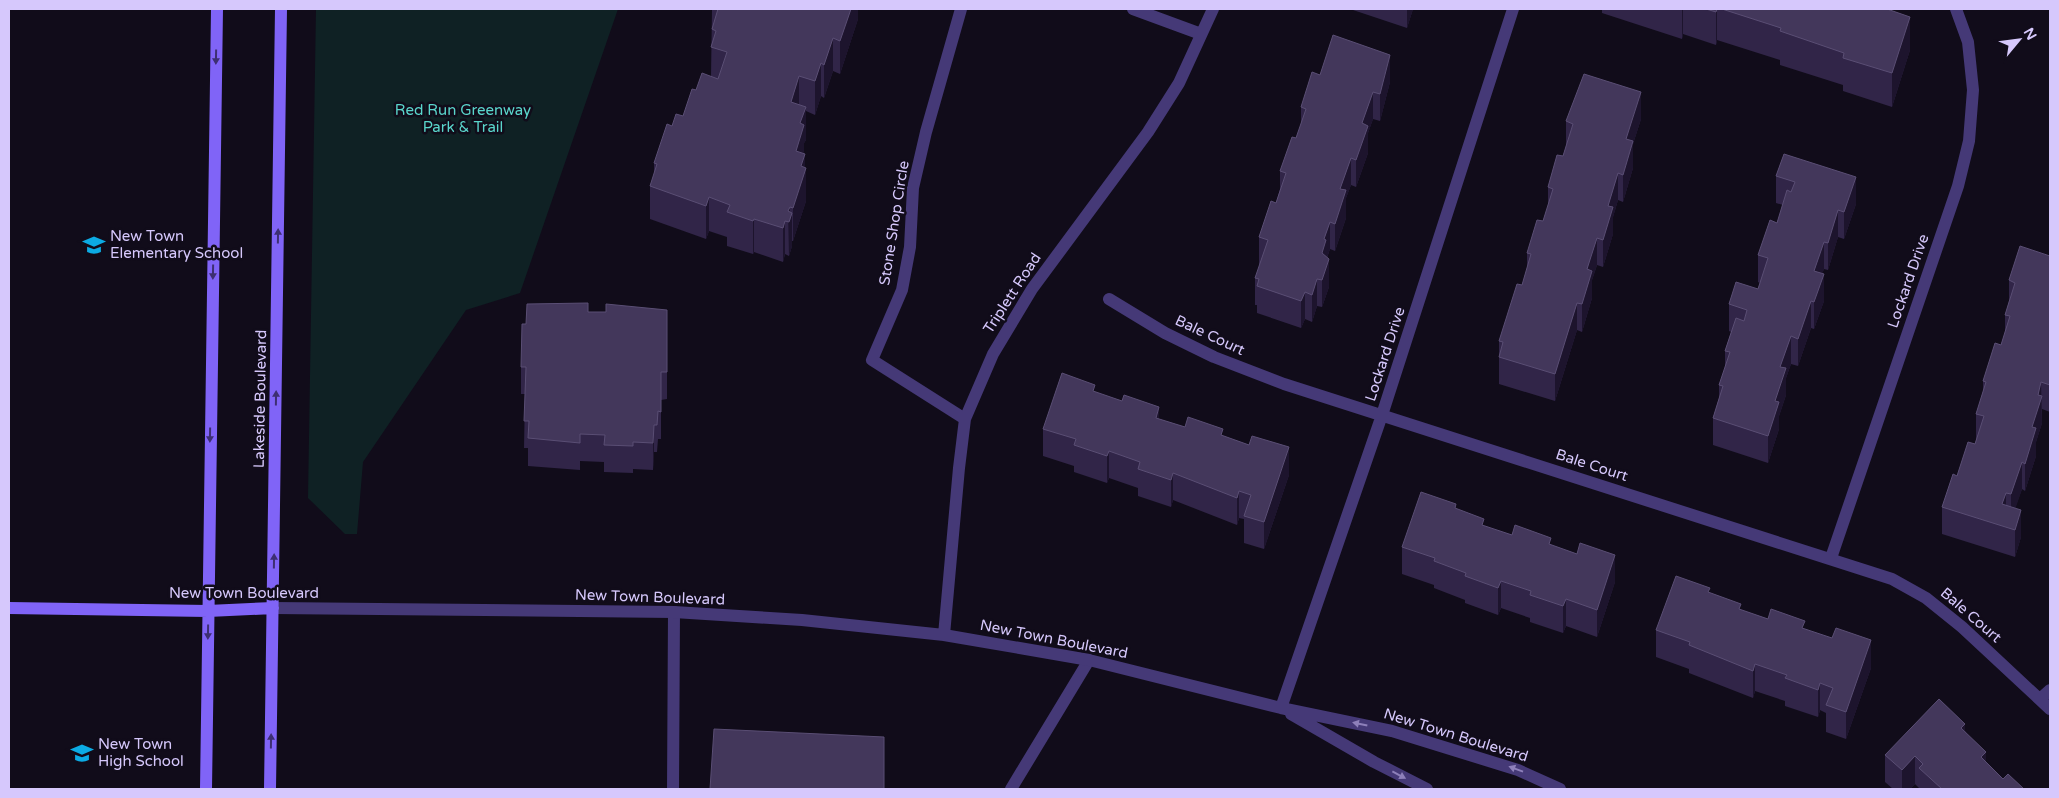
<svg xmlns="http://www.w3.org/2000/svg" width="2059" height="798" font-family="'Varela Round',sans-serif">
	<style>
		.green { fill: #0f2124 }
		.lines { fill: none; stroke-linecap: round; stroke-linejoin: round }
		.lane { stroke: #453977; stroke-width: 12 }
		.street { stroke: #453977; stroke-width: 12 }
		.secondary { stroke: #8064f7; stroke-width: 12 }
		.wall { fill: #312548 }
		.shaded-wall { fill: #1d142d }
		.building { fill: #43375b; stroke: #5a4e74 }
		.oneway { fill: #3d2f72 }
		.oneway2 { fill: #8e80ba }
		.labels { text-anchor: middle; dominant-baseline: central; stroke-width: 5; stroke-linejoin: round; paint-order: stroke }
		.park-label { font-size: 15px; fill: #5ad6cc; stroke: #110c1a }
		.street-label { font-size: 15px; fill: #d6c8fc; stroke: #110c1a }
		.poi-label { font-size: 15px; fill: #d6c8fc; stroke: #110c1a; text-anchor: start }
	</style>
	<rect width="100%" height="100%" fill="#110c1a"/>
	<path class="green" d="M316 9H618L520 293 466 310 363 462 357 534H345L308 498Z"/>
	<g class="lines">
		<path class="lane" d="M673 789 674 612
			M1011 789 1089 660"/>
		<path class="street" d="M961 9 926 132 913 188 910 247 902 290 872 360 965 419
			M1133 9 1201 34
			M1109 299 1165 333 1214 357 1284 384 1892 579 1926 598 1962 627 2050 709
			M1831 558 1958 186 1969 141 1973 90 1968 42 1956 9
			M273 608 674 612 802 620 944 635 1089 660 1281 708 1392 731 1518 770 1560 789
			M944 635 959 468 965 419 993 354 1032 289 1148 132 1179 83 1213 9
			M2040 699 2050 690
			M1281 708 1382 415 1513 9
			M1291 714 1374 762 1427 789"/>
		<path class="secondary" d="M9 608 208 611 273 608
			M206 789 217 9
			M270 789 281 9"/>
	</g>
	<path class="wall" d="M712 9H858V19L840 74 833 71 824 98 821 96 815 115 806 111V140L804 143V154L806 201 793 241H792V246L789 256 785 254 783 262 754 252 753 254 727 246V237L709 231 706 239 650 219V186L654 175V163L672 126 683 116 696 90 711 76Z
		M1350 9H1413L1407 28Z
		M1602 9H1887L1910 50 1892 107 1843 91V85L1780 65V60L1717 40 1716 45 1683 34 1682 39 1602 13Z
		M1320 75 1390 82 1380 121 1373 119 1368 133V153L1356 187 1351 185 1346 198V218L1335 251 1330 249 1327 258 1329 287 1322 307 1317 306 1312 322 1305 319 1301 328 1257 313V305H1255V278L1260 264H1259V237L1276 203 1280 189V171L1296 138 1301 124V107Z
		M1641 119 1633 144V168L1623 202 1618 200 1613 217V234L1603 267 1597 265 1592 280V298L1582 332 1577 330 1555 401 1499 384V341L1522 285 1527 268V253L1543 221 1548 206V187L1563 156 1566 146V121Z
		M1784 154 1856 204 1844 239 1838 237 1828 270 1824 269 1822 273 1824 301 1814 329 1811 328 1798 366 1791 364 1786 378V395L1779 416V429L1768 463 1713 445V418L1719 398V385L1725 368V351L1731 332 1729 331V304L1758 289 1760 283 1758 282V255L1777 223 1783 205 1776 203V176Z
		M2050 256V412L2042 409V423L2036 442V456L2025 491 2022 489 2015 508 2021 537 2015 557 1942 534V507L1957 476 1975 444 1976 441V414L1983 392V381L2001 345 2005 332V315L2009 301V280Z
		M667 310V399L661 400V439H658L657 452H654L653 470 633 469V473L604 472V462L580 461V470L528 466V448H524L525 394H521V367L526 324 588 312H606Z
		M1095 392 1159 419 1185 427 1223 436 1289 475 1264 549 1244 543V519L1239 518 1237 525 1173 500 1171 507 1138 496V488L1109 478 1107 483 1074 472V466L1043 456V429Z
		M1456 509 1484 526 1512 535 1551 545 1615 582 1597 637 1566 626 1563 633 1530 622V618L1501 608 1498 615 1465 603V600L1434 588V585L1402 574V547Z
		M1710 593 1741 610 1768 619 1805 629 1871 668 1846 739 1826 732V713L1820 710 1818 717 1785 706V701L1755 691 1753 698 1689 673V669L1656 657V630Z
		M1965 731 1986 762 2003 779 2024 789H1919V788L1915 784 1910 789H1893L1885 782V755Z"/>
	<path class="shaded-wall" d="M851 9H858V19L840 74V41Z
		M1407 9H1413L1407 28Z
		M1682 9H1683V34L1682 39Z
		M1717 9V40L1716 45V12Z
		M1910 17V50L1892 107V73Z
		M833 38V71L824 98V65Z
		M1390 55V82L1380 121V94Z
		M821 63V96L815 115V81Z
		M799 76V109L791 102Z
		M1373 92V119L1368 133V153L1356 187V160L1362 123Z
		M1641 92V119L1633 144V168L1623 202V175L1626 139Z
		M806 107V140L804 143V156L805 154V172L806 168V201L793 241V208L796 151 800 123Z
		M1351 158V185L1346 198V218L1335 251V224L1340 189Z
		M1618 173V200L1613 217V234L1603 267V240L1608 206Z
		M1856 177V204L1844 239V212Z
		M709 197V231L706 239V206Z
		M790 207V221L792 213V246L789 256 788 211Z
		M1838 210V237L1828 270V243Z
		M754 219V252L753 254V221Z
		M785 221V254L783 262V228Z
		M1330 222V249L1326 260 1329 259V287L1322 307V253L1324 239Z
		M1597 238V265L1592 280V298L1582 332V304L1587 269Z
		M1824 242V269L1814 298V271Z
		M1824 274V301L1814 329V302Z
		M1317 279V306L1312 322V295Z
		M1305 292V319L1301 328V301Z
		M1811 301V328L1798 366V339Z
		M1577 303V330L1555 401V374Z
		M1791 336V364L1786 378V395L1779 416V429L1768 463V436L1775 401 1780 367Z
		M2041 382 2042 423 2036 442V456L2025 491V464L2038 395Z
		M1159 407V434L1156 418Z
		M654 425V452L653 470V443Z
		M1289 447V475L1264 549V522Z
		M1109 451V478L1107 483V456Z
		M2022 462V489L2011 522V494Z
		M1173 473V500L1171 507V480Z
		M1239 491V518L1237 525V498Z
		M2006 493V520L2002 504Z
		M2021 510V537L2015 557V530Z
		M1615 555V582L1597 637V610Z
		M1501 581V608L1498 615V588Z
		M1566 599V626L1563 633V606Z
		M1871 640V668L1846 739V712Z
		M1755 664V691L1753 698V671Z
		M1820 683V710L1818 717V690Z
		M1965 724V751L1961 728Z
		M1986 752V779L1981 757Z
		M1915 756V784L1910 789H1902V770Z"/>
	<path class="building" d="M718 9H851L840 41 833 38 824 65 821 63 815 81 799 76 791 102 806 107 800 123 804 125 796 151 805 154 801 166 806 168 793 208 790 207 788 211 792 213 789 222 785 221 783 228 754 219 753 221 727 212 730 205 709 197 706 206 650 186 657 164 654 163 667 124 672 126 676 114 683 116 692 89 696 90 702 73 718 79 727 52 711 47 716 31 712 29Z
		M1706 9H1717L1716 12Z
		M1722 9H1887L1910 17 1892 73 1843 58 1844 53 1780 31 1781 28Z
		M1333 35 1390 55 1380 94 1373 92 1362 123 1368 126 1356 160 1351 158 1340 189 1346 190 1335 224 1330 222 1324 239 1326 240 1322 253 1329 259 1322 280 1317 279 1312 295 1305 292 1301 301 1257 286 1259 279 1255 278 1268 240 1259 237 1271 201 1276 203 1286 173 1280 171 1292 137 1296 138 1306 109 1301 107 1312 72 1320 75Z
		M1584 74 1641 92 1626 139 1633 141 1623 175 1618 173 1608 206 1613 207 1603 240 1597 238 1587 269 1592 271 1582 304 1577 303 1555 374 1499 357 1503 342 1499 341 1517 284 1522 285 1531 254 1527 253 1537 220 1543 221 1553 189 1548 187 1557 155 1563 156 1573 124 1566 121Z
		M1784 154 1856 177 1844 212 1838 210 1828 243 1824 242 1814 271 1824 274 1814 302 1811 301 1798 339 1791 336 1780 367 1786 368 1775 401 1779 402 1768 436 1713 418 1723 386 1719 385 1730 352 1725 351 1736 318 1744 321 1747 310 1729 304 1736 282 1758 289 1768 258 1758 255 1770 220 1777 223 1787 190 1791 192 1795 182 1776 176Z
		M2020 246 2050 256V385L2041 382 2038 395 2042 396 2032 427 2036 428 2025 464 2022 462 2011 494 2006 493 2002 504 2021 510 2015 530 1942 507 1953 474 1957 476 1968 442 1975 444 1984 416 1976 414 1986 382 1983 381 1995 343 2001 345 2010 316 2005 315 2015 283 2009 280Z
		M588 303V312H606V304L667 310V372H661V412L658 411 657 425H654L653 443 633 442V446L604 445 605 435 580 434V443L528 438 529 421H524L526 367H521L522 324H526L527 304Z
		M1062 373 1095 385 1093 391 1122 401 1124 395 1159 407 1156 418 1185 427 1188 417 1223 429 1221 435 1249 445 1252 436 1289 447 1264 522 1244 516 1251 495 1239 491 1237 498 1173 473 1171 480 1138 469 1140 462 1109 451 1107 456 1074 445 1076 439 1043 429Z
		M1421 492 1456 504 1455 508 1484 519 1482 525 1512 535 1515 525 1551 538 1549 544 1577 554 1580 543 1615 555 1597 610 1566 599 1563 606 1530 595 1531 591 1501 581 1498 588 1465 576 1466 573 1434 561 1435 558 1402 547Z
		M1676 576 1710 588 1708 592 1741 604 1739 609 1768 619 1771 609 1805 621 1802 628 1832 638 1836 628 1871 640 1846 712 1826 705 1833 688 1820 683 1818 690 1785 678 1787 675 1755 664 1753 671 1689 645 1690 642 1656 630Z
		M1939 699 1965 724 1961 728 1986 752 1981 757 2003 779 2008 774 2024 789H1942L1919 768 1923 764 1915 756 1902 770 1885 755Z
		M714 729 884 737V789H710Z"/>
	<defs><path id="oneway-solid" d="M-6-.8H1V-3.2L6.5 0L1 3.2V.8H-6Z" transform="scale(1.25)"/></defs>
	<g class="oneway">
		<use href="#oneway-solid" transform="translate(216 57) rotate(91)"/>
		<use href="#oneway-solid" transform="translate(278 236) rotate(-89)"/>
		<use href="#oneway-solid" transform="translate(213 272) rotate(91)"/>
		<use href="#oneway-solid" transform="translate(276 398) rotate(-89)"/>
		<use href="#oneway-solid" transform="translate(210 435) rotate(91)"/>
		<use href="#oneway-solid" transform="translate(274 561) rotate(-89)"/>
		<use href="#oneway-solid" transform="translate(208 632) rotate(91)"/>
		<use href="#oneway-solid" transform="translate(271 741) rotate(-89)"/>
	</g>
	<g class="oneway2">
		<use href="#oneway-solid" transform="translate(1360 724) rotate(-168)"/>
		<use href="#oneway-solid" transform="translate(1516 769) rotate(-160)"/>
		<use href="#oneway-solid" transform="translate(1399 775) rotate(28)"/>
	</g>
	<defs>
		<g id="school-bare" transform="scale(1.725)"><path d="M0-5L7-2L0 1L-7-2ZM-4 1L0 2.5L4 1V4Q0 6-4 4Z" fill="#0cabe4" stroke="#110c1a" stroke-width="2.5" paint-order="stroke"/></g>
	</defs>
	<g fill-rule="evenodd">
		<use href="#school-bare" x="94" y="245"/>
		<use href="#school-bare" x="82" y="753"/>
	</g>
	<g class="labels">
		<g class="park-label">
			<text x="463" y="110">Red Run Greenway<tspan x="463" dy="17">Park &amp; Trail</tspan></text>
		</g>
		<g class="street-label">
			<text transform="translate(894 223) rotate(-81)">Stone Shop Circle</text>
			<text transform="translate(1908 281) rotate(-71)">Lockard Drive</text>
			<text transform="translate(1012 293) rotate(-57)">Triplett Road</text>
			<text transform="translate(1210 335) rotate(25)">Bale Court</text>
			<text transform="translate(1385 354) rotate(-72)">Lockard Drive</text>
			<text transform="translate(260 399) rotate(-89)">Lakeside Boulevard</text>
			<text transform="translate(1592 465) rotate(18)">Bale Court</text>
			<text x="244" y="593">New Town Boulevard</text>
			<text transform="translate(650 597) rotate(2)">New Town Boulevard</text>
			<text transform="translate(1971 615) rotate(41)">Bale Court</text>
			<text transform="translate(1054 639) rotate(11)">New Town Boulevard</text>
			<text transform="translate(1456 735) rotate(17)">New Town Boulevard</text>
		</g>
		<g class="poi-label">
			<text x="110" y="236">New Town<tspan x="110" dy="17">Elementary School</tspan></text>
			<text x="98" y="744">New Town<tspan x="98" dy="17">High School</tspan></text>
		</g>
	</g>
	<rect width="2059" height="798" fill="none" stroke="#d6c8fc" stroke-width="20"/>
	<g transform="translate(2019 40) rotate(61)" stroke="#110c1a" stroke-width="4" paint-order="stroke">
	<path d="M0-4L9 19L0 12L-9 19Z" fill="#d6c8fc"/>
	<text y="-8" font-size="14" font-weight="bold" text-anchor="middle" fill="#d6c8fc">N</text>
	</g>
</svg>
